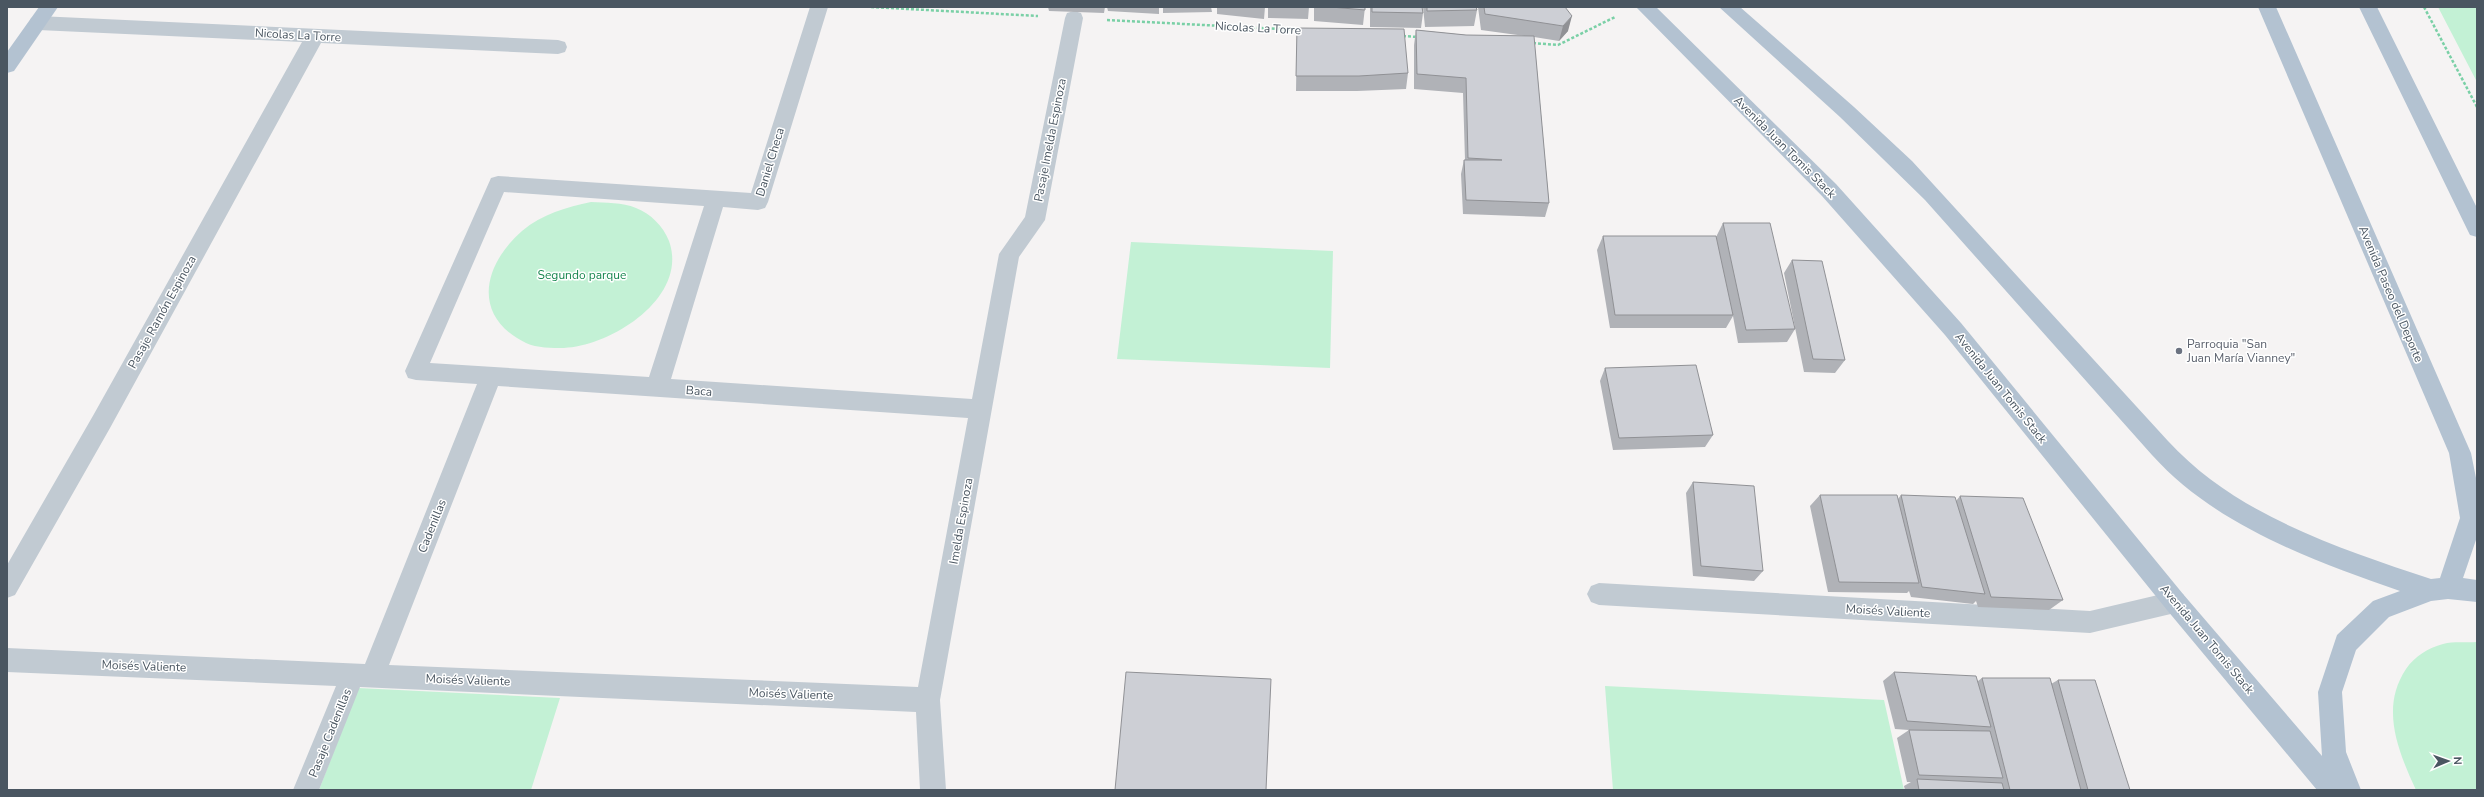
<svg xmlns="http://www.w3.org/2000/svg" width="2484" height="797" font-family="'Nunito Sans',sans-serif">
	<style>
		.green { fill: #c3f1d5 }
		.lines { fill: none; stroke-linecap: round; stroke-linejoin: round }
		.path { stroke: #7ad0a6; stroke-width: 2.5; stroke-dasharray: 3 2; stroke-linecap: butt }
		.minor { fill: #c1cad2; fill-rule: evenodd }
		.major { fill: #b3c2d1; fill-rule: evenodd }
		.wall { fill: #b0b2b7 }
		.shaded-wall { fill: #909195 }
		.building { fill: #cdcfd5; stroke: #909195 }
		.worship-dot { fill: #6b7280; stroke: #fff; stroke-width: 1.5 }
		.labels { text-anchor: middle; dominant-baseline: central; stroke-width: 3; stroke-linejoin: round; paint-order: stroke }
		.street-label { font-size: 12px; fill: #4a5661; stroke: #fff }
		.park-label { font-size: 12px; fill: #17864f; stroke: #fff }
		.worship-label { font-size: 12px; fill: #5b616d; stroke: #fff; text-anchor: start }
	</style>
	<rect width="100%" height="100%" fill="#f5f3f3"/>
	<path class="green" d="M2438 7H2477V82Z
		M591 202C606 203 622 202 636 208 651 214 663 226 669 241 689 297 612 346 564 348 552 348 537 348 526 343 472 317 482 266 522 231 542 214 567 207 591 202Z
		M1131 242 1333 251 1330 368 1117 359Z
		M2477 642V790H2416C2398 751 2380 708 2406 669 2415 656 2428 648 2443 644 2454 641 2466 643 2477 642Z
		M1605 686 1884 700 1904 790H1613Z
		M358 688 560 698 531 790H319Z"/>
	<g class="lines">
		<path class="path" d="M871 7 1038 16
			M2424 7 2477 107
			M1107 20 1300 30
			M1403 36 1418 37
			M1533 43 1558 45 1615 17"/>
		<path class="minor" d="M810 7H828L768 202 765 208 758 210 723 207 671 379 972 399 999 254 1025 217 1065 18 1067 13 1074 11 1081 13 1083 18 1045 220 1019 257 940 700 946 790H920L916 712 360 687 319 790H293L336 686 7 672V648L365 664 477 384 416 380 408 378 405 371 491 178 498 176 751 193ZM504 192 704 206 649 377 430 363ZM498 386 968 418 918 687 389 665Z
			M38 16 558 40 565 42 567 47 565 52 558 54 321 43 110 428 15 595 7 598V565L94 414 302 42 38 30 31 28 29 23 31 18Z
			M1599 583 2090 611 2175 591 2183 594 2187 602 2183 610 2175 613 2090 633 1599 605 1591 602 1587 594 1591 586Z"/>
		<path class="major" d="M39 7H58L14 71 7 73V52Z
			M1636 7H1656L1836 184 1961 323 2183 594 2322 756 2318 692 2337 635 2373 601 2400 591C2312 560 2216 526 2152 455L1925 200 1840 117 1719 7H1740L1854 107 1912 161 2168 441C2236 515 2338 548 2431 579L2440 578 2460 518 2449 453 2258 7H2276L2471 453 2477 483V537L2463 578 2477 580V602L2448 599 2431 601 2389 617 2356 650 2342 692 2346 752 2361 790H2317L2167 610 1945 335 1822 196Z
			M2359 7H2377L2477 208V237L2470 235 2467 229Z"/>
	</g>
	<path class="wall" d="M1048 7H1105L1104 13 1049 11Z
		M1107 7H1159V14L1108 11Z
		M1163 7H1211L1212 12 1163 13Z
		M1217 7H1265L1264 19 1217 14Z
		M1268 7H1309L1308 19 1268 18Z
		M1314 7H1365L1363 25 1314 21Z
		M1370 7H1422L1423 13 1421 28 1370 27Z
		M1423 7H1476L1477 10 1474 26 1425 27Z
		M1478 7H1565L1568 31 1559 41 1534 37 1549 203 1545 217 1463 214 1461 174 1464 160H1465L1463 93 1414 89V45L1416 30 1466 35 1525 36 1481 30Z
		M1297 28 1408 73 1406 89 1357 91H1296Z
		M1723 223 1795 329 1787 342 1738 343 1733 316 1726 328H1610L1597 250 1603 236 1716 237Z
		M1792 260 1845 360 1835 373 1804 372 1784 273Z
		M1605 368 1713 435 1705 447 1613 450 1600 381Z
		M1693 482 1763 571 1754 581 1693 576 1686 493Z
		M1820 495 1898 499 1901 495 1956 501 1960 496 2063 600 2049 610 1978 607 1976 601 1973 604 1911 597 1909 591 1907 593 1828 592 1810 506Z
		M1894 672 1978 681 1982 678 2051 684 2058 680 2130 790H1905L1904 786 1911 782H1907L1897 738 1909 730 1895 729 1883 681Z"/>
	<path class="shaded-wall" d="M1572 16 1568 31 1559 41 1563 26Z"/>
	<path class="building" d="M1331 7H1365V10Z
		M1372 7H1422L1423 13 1372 12Z
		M1427 7H1476L1477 10 1427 11Z
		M1484 7H1565L1572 16 1563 26 1485 14Z
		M1297 28 1404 29 1408 73 1359 76H1296Z
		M1416 30 1466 35 1534 36 1549 203 1466 200 1464 160H1502L1468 158 1466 78 1417 74Z
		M1723 223H1770L1795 329 1746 330Z
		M1603 236H1716L1733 315H1615Z
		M1792 260 1822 261 1845 360 1813 359Z
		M1696 365 1713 435 1619 438 1605 368Z
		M1693 482 1754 486 1763 571 1701 566Z
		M1820 495H1897L1919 583 1839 582Z
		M1901 495 1955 497 1985 594 1922 587Z
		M1960 496 2023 498 2063 600 1991 597Z
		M1126 672 1271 679 1266 790H1115Z
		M1894 672 1976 676 1991 727 1907 721Z
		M1982 678H2050L2081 790H2010Z
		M2058 680H2095L2130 790H2088Z
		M1909 730 1990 731 2003 778 1919 775Z
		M1917 779 2002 783 2004 790H1919Z"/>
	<circle class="worship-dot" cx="2179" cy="351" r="4"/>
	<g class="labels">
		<g class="street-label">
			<text transform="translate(1258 28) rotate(3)">Nicolas La Torre</text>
			<text transform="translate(298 35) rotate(3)">Nicolas La Torre</text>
			<text transform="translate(1050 140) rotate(-79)">Pasaje Imelda Espinoza</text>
			<text transform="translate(1785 147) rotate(45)">Avenida Juan Tomis Stack</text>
			<text transform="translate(770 162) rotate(-73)">Daniel Checa</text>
			<text transform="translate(2391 294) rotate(67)">Avenida Paseo del Deporte</text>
			<text transform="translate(162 312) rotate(-61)">Pasaje Ramón Espinoza</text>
			<text transform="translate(2001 388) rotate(51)">Avenida Juan Tomis Stack</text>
			<text transform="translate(699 391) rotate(4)">Baca</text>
			<text transform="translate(961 521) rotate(-80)">Imelda Espinoza</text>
			<text transform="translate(432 526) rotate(-68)">Cadenillas</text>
			<text transform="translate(1888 611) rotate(3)">Moisés Valiente</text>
			<text transform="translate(2207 639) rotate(50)">Avenida Juan Tomis Stack</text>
			<text transform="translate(144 666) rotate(2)">Moisés Valiente</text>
			<text transform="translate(468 680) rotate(2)">Moisés Valiente</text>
			<text transform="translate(791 694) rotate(2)">Moisés Valiente</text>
			<text transform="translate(330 733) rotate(-68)">Pasaje Cadenillas</text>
		</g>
		<g class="park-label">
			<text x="582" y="275">Segundo parque</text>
		</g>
		<g class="worship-label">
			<text x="2187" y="344">Parroquia "San<tspan x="2187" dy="14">Juan María Vianney"</tspan></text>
		</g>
	</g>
	<rect width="2484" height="797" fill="none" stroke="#4a5661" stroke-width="16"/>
	<g transform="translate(2448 761) rotate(88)" stroke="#ffffff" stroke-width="3" paint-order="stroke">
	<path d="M0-3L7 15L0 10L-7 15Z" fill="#4a5661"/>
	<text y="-6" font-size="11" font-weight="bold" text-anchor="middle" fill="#4a5661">N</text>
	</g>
</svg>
